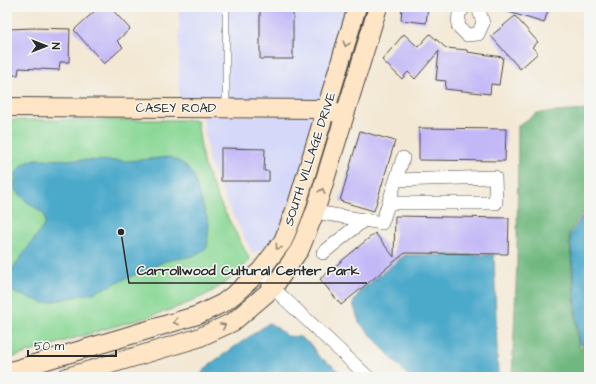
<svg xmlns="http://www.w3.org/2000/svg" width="596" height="384" font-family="'Architects Daughter',sans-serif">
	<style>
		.built { fill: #d5d8f9 }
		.green { fill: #8bd896; stroke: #5b8260 }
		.forest { fill: #70b87f; stroke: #4e7255 }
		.water { fill: #4ca9ca; stroke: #3c6a7a }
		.building { fill: #c3b8f7 }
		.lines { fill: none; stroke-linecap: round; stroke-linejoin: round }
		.lane-casing { stroke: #494744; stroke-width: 8 }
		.street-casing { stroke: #494744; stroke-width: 14 }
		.secondary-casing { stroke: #494744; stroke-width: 20 }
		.lane { stroke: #fff; stroke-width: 7 }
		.street { stroke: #fff; stroke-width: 13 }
		.secondary { stroke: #fde5c5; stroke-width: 18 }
		.oneway { stroke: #948878 }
		.labels { text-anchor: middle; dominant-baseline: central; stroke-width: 3; stroke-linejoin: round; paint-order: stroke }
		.street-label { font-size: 13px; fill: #2b2b2b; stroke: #f6f6f2 }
		.leader { fill: none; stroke: #2b2b2b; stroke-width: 1.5 }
		.callout-dot { fill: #2b2b2b; stroke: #f6f6f2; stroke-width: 1.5 }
		.callout-label { font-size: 14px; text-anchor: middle; font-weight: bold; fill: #2b2b2b; stroke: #f6f6f2; stroke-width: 3; stroke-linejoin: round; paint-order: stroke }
	</style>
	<rect width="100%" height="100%" fill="#f6f6f2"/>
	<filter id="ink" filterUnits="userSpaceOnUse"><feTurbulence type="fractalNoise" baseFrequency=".025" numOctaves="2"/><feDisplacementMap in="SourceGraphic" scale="8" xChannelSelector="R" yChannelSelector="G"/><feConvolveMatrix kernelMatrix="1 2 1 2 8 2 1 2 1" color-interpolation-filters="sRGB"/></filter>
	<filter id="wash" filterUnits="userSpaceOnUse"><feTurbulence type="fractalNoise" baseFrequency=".012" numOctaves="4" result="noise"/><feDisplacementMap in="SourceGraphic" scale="16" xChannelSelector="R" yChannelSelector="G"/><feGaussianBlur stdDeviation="0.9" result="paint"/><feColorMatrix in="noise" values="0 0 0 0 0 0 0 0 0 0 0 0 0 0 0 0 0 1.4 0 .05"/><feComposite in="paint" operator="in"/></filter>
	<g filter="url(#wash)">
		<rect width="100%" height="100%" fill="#f3e8d4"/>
		<path class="built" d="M179 7H350L321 103 179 102Z
			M317 115 290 206 274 242 253 254 226 201 209 161 203 118 201 116Z"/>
		<path class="green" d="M7 120H197L203 163 220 203 250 260C215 301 162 313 112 327 77 337 42 348 7 359Z"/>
		<path class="forest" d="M589 110V214L580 215 569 234 578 345 589 353V377H512L517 263 518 126 537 113Z"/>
		<path class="water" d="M170 157 184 164 193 175 209 224 207 248 193 256 166 261 93 293 45 303 12 292 9 282 13 268 45 224 44 214 26 201 15 189C15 169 18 165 36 159L127 161Z
			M581 217H589V352L579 343 570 235Z
			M405 255H494L498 377H409L359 322 353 303 360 291Z
			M269 323 276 327 287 336 300 337 311 345 319 357 333 366 344 377H198L210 364Z"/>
		<g id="blocks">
			<path class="building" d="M99 7H110L130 29 117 41 123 47 104 64 74 30Z
				M260 7H293V59H260Z
				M402 7H428L426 23 401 20Z
				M499 7H549L544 23 499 9Z
				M515 16 538 42 532 47 538 53 520 69 491 36Z
				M34 28 70 29 69 62H60L59 70 19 68 18 75H7V29Z
				M404 34 418 47 430 34 446 48 467 50V52L503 57 499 85 491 84 490 94 445 89 446 81 436 80 439 51 415 79 408 72 402 79 382 60Z
				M419 128 506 129 505 161 419 160Z
				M360 131 395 141 374 211 340 201Z
				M221 148 265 149 264 171H269V181H221Z
				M395 216 509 218 508 254 405 253 341 305 320 279 375 233 394 257Z"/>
		</g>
	</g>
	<g filter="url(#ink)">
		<use href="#blocks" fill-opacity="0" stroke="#494744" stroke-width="1"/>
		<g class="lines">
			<g class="lane-casing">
				<path id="lane" d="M226 7V108"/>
			</g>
			<g class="street-casing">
				<path id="street" d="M465 7 459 13 458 26 467 35 478 34 483 23 478 7
					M389 203H496L495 177 396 180
					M315 212 382 223 403 158
					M323 253 364 220
					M261 270 273 288 368 377"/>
			</g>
			<g class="secondary-casing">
				<path id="secondary" d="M7 107 326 109 336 113
					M7 372 198 315 223 303 236 293 261 270 283 241 296 208 357 7
					M67 377 198 338 233 322 273 288 300 249 315 212 378 7"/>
			</g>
			<use href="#lane" class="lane"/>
			<use href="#street" class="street"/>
			<use href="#secondary" class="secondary"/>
		</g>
		<defs><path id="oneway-chevron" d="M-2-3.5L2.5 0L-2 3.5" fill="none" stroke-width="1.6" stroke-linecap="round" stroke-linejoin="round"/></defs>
		<g class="oneway">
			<use href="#oneway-chevron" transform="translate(346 44) rotate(107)"/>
			<use href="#oneway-chevron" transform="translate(322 191) rotate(-73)"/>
			<use href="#oneway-chevron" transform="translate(278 247) rotate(126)"/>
			<use href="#oneway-chevron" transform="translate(176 322) rotate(163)"/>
			<use href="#oneway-chevron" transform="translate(223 326) rotate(-26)"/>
		</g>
	</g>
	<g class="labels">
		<g class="street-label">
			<text x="176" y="108">CASEY ROAD</text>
			<text transform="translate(310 159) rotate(-72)">SOUTH VILLAGE DRIVE</text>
		</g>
	</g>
	<path class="leader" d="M121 232L129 283H367"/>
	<circle class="callout-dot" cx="121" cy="232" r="4"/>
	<g class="callout-label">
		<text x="248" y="275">Carrollwood Cultural Center Park</text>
	</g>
	<rect width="596" height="384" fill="none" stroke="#f6f6f2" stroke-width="24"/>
	<g transform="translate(46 46) rotate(90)" stroke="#f6f6f2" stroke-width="3" paint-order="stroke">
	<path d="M0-3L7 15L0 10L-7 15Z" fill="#2b2b2b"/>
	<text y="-6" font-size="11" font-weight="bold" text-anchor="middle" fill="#2b2b2b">N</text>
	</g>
	<path d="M28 350v6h88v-6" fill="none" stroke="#2b2b2b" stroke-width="2"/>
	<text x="34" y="350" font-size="12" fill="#2b2b2b" stroke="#f6f6f2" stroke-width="3" paint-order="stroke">50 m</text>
</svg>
